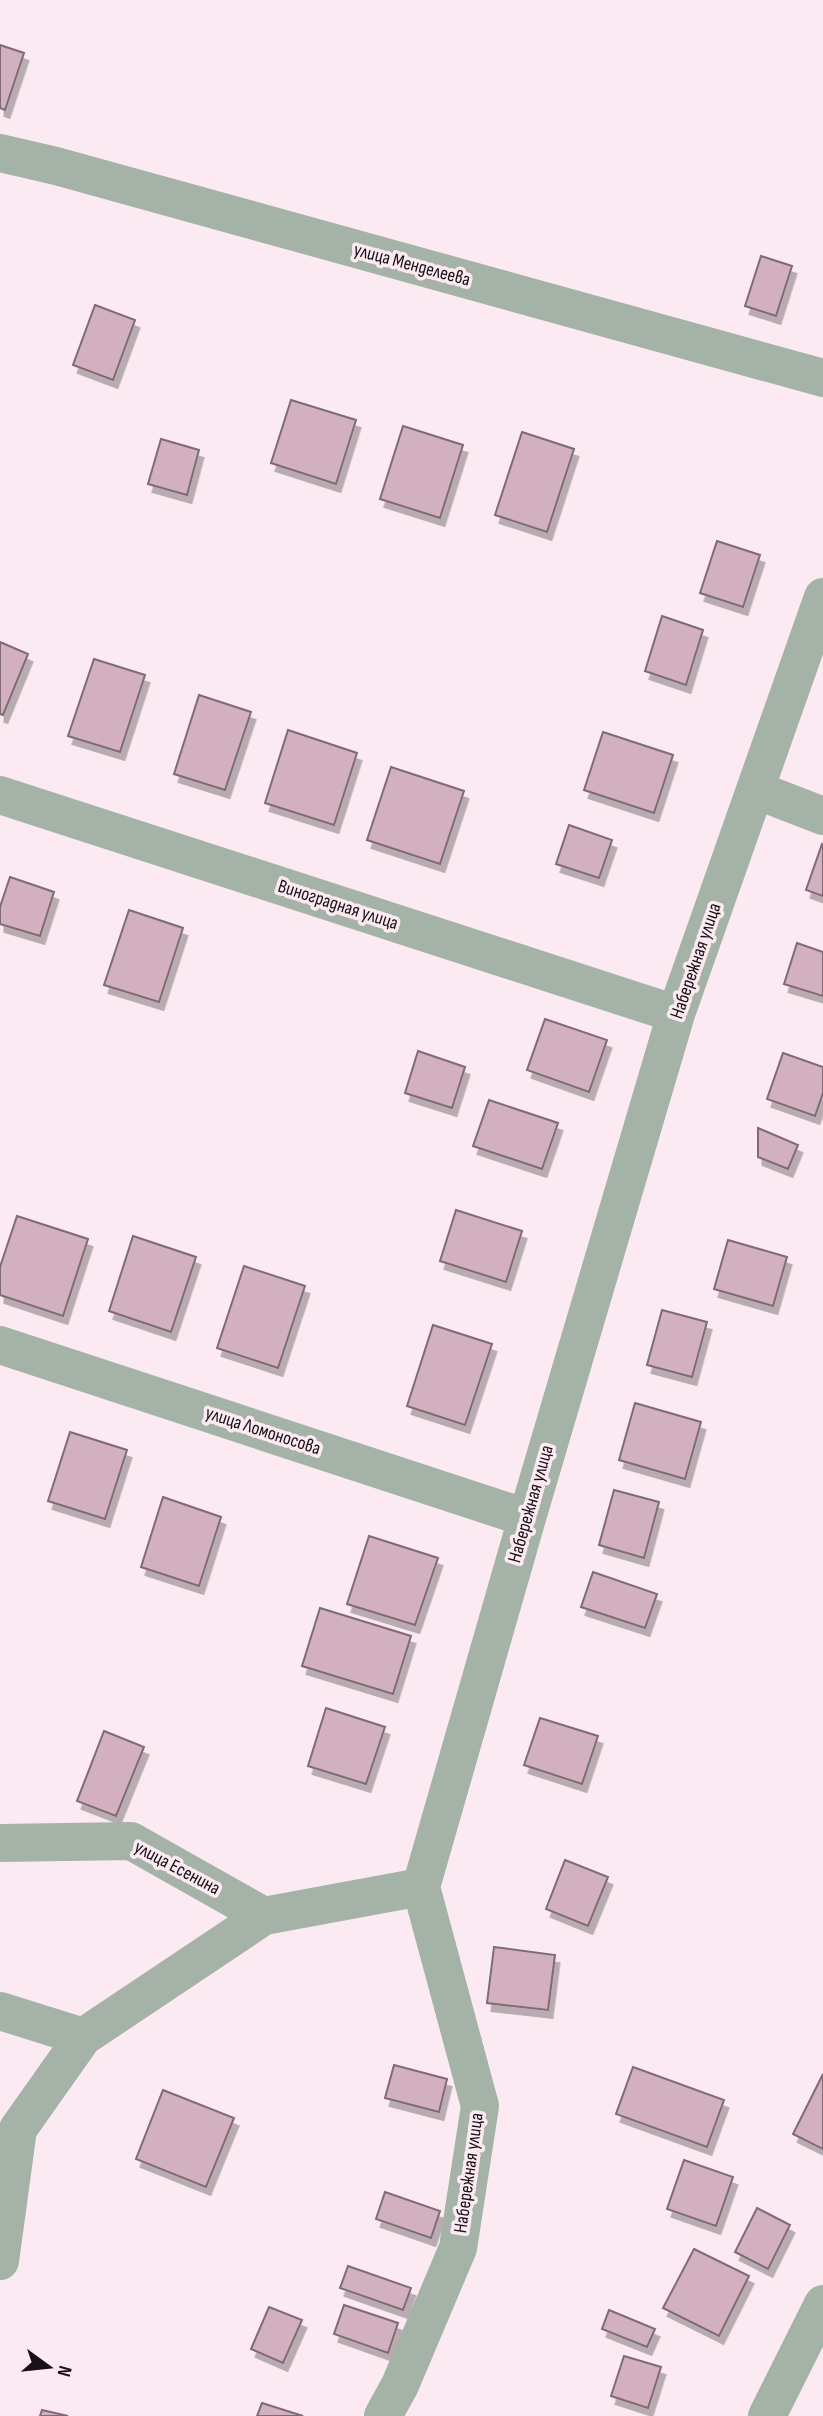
<svg xmlns="http://www.w3.org/2000/svg" width="823" height="2416" font-family="'Sofia Sans Condensed',sans-serif">
	<style>
		.building { fill: #d3b0c0; stroke: #7f6b74; stroke-width: 2; filter: url(#shadow) }
		.lines { fill: none; stroke-linecap: round; stroke-linejoin: round }
		.minor { stroke: #a5b2a7; stroke-width: 38 }
		.labels { text-anchor: middle; dominant-baseline: central; stroke-width: 7; stroke-linejoin: round; paint-order: stroke }
		.street-label { font-size: 19px; fill: #181014; stroke: #fceaf2 }
	</style>
	<defs>
		<filter id="shadow"><feDropShadow dx="4.5" dy="8" stdDeviation="0" flood-color="#0004"/></filter>
	</defs>
	<rect width="100%" height="100%" fill="#fceaf2"/>
	<path class="building" d="M0 45 24 53 5 110 0 108Z
		M761 256 792 266 776 316 745 306Z
		M95 305 135 320 113 380 73 365Z
		M291 400 356 420 336 484 271 463Z
		M403 426 463 445 440 518 380 499Z
		M522 432 574 449 547 532 495 515Z
		M161 439 199 450 187 495 148 484Z
		M717 541 760 555 743 607 700 593Z
		M662 616 703 630 686 685 645 671Z
		M0 642 28 654 3 715 0 714Z
		M94 659 145 675 120 752 68 736Z
		M199 695 251 712 225 790 174 774Z
		M288 730 357 753 334 825 265 803Z
		M603 732 673 755 654 813 584 790Z
		M391 767 464 791 440 864 367 840Z
		M569 825 612 840 599 878 556 864Z
		M822 844 823 845V896L806 890Z
		M10 877 54 892 40 936 0 924V907Z
		M129 910 183 928 159 1002 104 985Z
		M797 943 823 952V996L784 984Z
		M545 1019 607 1040 589 1092 527 1070Z
		M418 1051 465 1067 452 1108 405 1093Z
		M783 1053 823 1067V1093L815 1116 767 1099Z
		M489 1100 558 1123 542 1169 473 1146Z
		M758 1128 798 1145 788 1169 758 1157Z
		M456 1210 522 1231 506 1282 440 1261Z
		M17 1216 88 1239 63 1316 0 1295V1267Z
		M133 1236 196 1257 171 1332 109 1311Z
		M728 1240 787 1257 773 1306 714 1289Z
		M244 1266 305 1286 278 1368 217 1348Z
		M662 1310 707 1322 692 1377 647 1365Z
		M433 1325 492 1344 465 1425 407 1406Z
		M635 1403 701 1422 685 1479 619 1460Z
		M70 1432 127 1450 105 1519 48 1501Z
		M614 1490 659 1502 644 1558 599 1545Z
		M163 1497 221 1517 199 1586 141 1567Z
		M369 1536 438 1558 415 1625 347 1604Z
		M593 1572 657 1594 645 1628 581 1607Z
		M320 1608 411 1636 393 1694 302 1666Z
		M326 1708 385 1727 366 1784 308 1766Z
		M540 1718 598 1736 582 1784 524 1765Z
		M104 1731 144 1747 116 1816 77 1801Z
		M565 1860 608 1877 588 1926 546 1909Z
		M494 1947 555 1955 548 2010 487 2003Z
		M394 2065 447 2079 439 2112 385 2098Z
		M633 2067 724 2100 707 2147 616 2114Z
		M823 2074V2149L793 2134Z
		M163 2090 234 2118 206 2187 136 2159Z
		M684 2160 733 2177 716 2226 667 2209Z
		M385 2192 440 2211 431 2238 376 2219Z
		M757 2208 790 2225 768 2269 735 2252Z
		M694 2249 749 2276 719 2336 663 2308Z
		M348 2266 411 2288 403 2310 340 2288Z
		M344 2305 398 2323 388 2353 334 2334Z
		M269 2307 302 2320 283 2363 251 2349Z
		M609 2310 655 2329 647 2347 602 2329Z
		M624 2356 661 2367 648 2408 611 2396Z
		M262 2403 303 2416H257Z
		M42 2410 68 2416H40Z"/>
	<g class="lines">
		<path class="minor" d="M0 153 56 166 823 378
			M756 790 823 816
			M0 795 676 1014
			M0 1345 527 1518
			M0 1843 131 1841 264 1916
			M0 2011 83 2037
			M0 2261 18 2129 83 2037 264 1916 421 1887
			M383 2416 400 2385 458 2248 480 2106 421 1887 527 1518 676 1014 823 597
			M767 2416 823 2304"/>
	</g>
	<g class="labels">
		<g class="street-label">
			<text transform="translate(412 265) rotate(15)">улица Менделеева</text>
			<text transform="translate(338 905) rotate(18)">Виноградная улица</text>
			<text transform="translate(696 961) rotate(-71)">Набережная улица</text>
			<text transform="translate(263 1431) rotate(18)">улица Ломоносова</text>
			<text transform="translate(531 1504) rotate(-74)">Набережная улица</text>
			<text transform="translate(177 1868) rotate(28)">улица Есенина</text>
			<text transform="translate(469 2173) rotate(-82)">Набережная улица</text>
		</g>
	</g>
	<g transform="translate(49 2367) rotate(105)" stroke="#fceaf2" stroke-width="5" paint-order="stroke">
	<path d="M0-5L12 26L0 18L-12 26Z" fill="#181014"/>
	<text y="-10" font-size="19" font-weight="bold" text-anchor="middle" fill="#181014">N</text>
	</g>
</svg>
